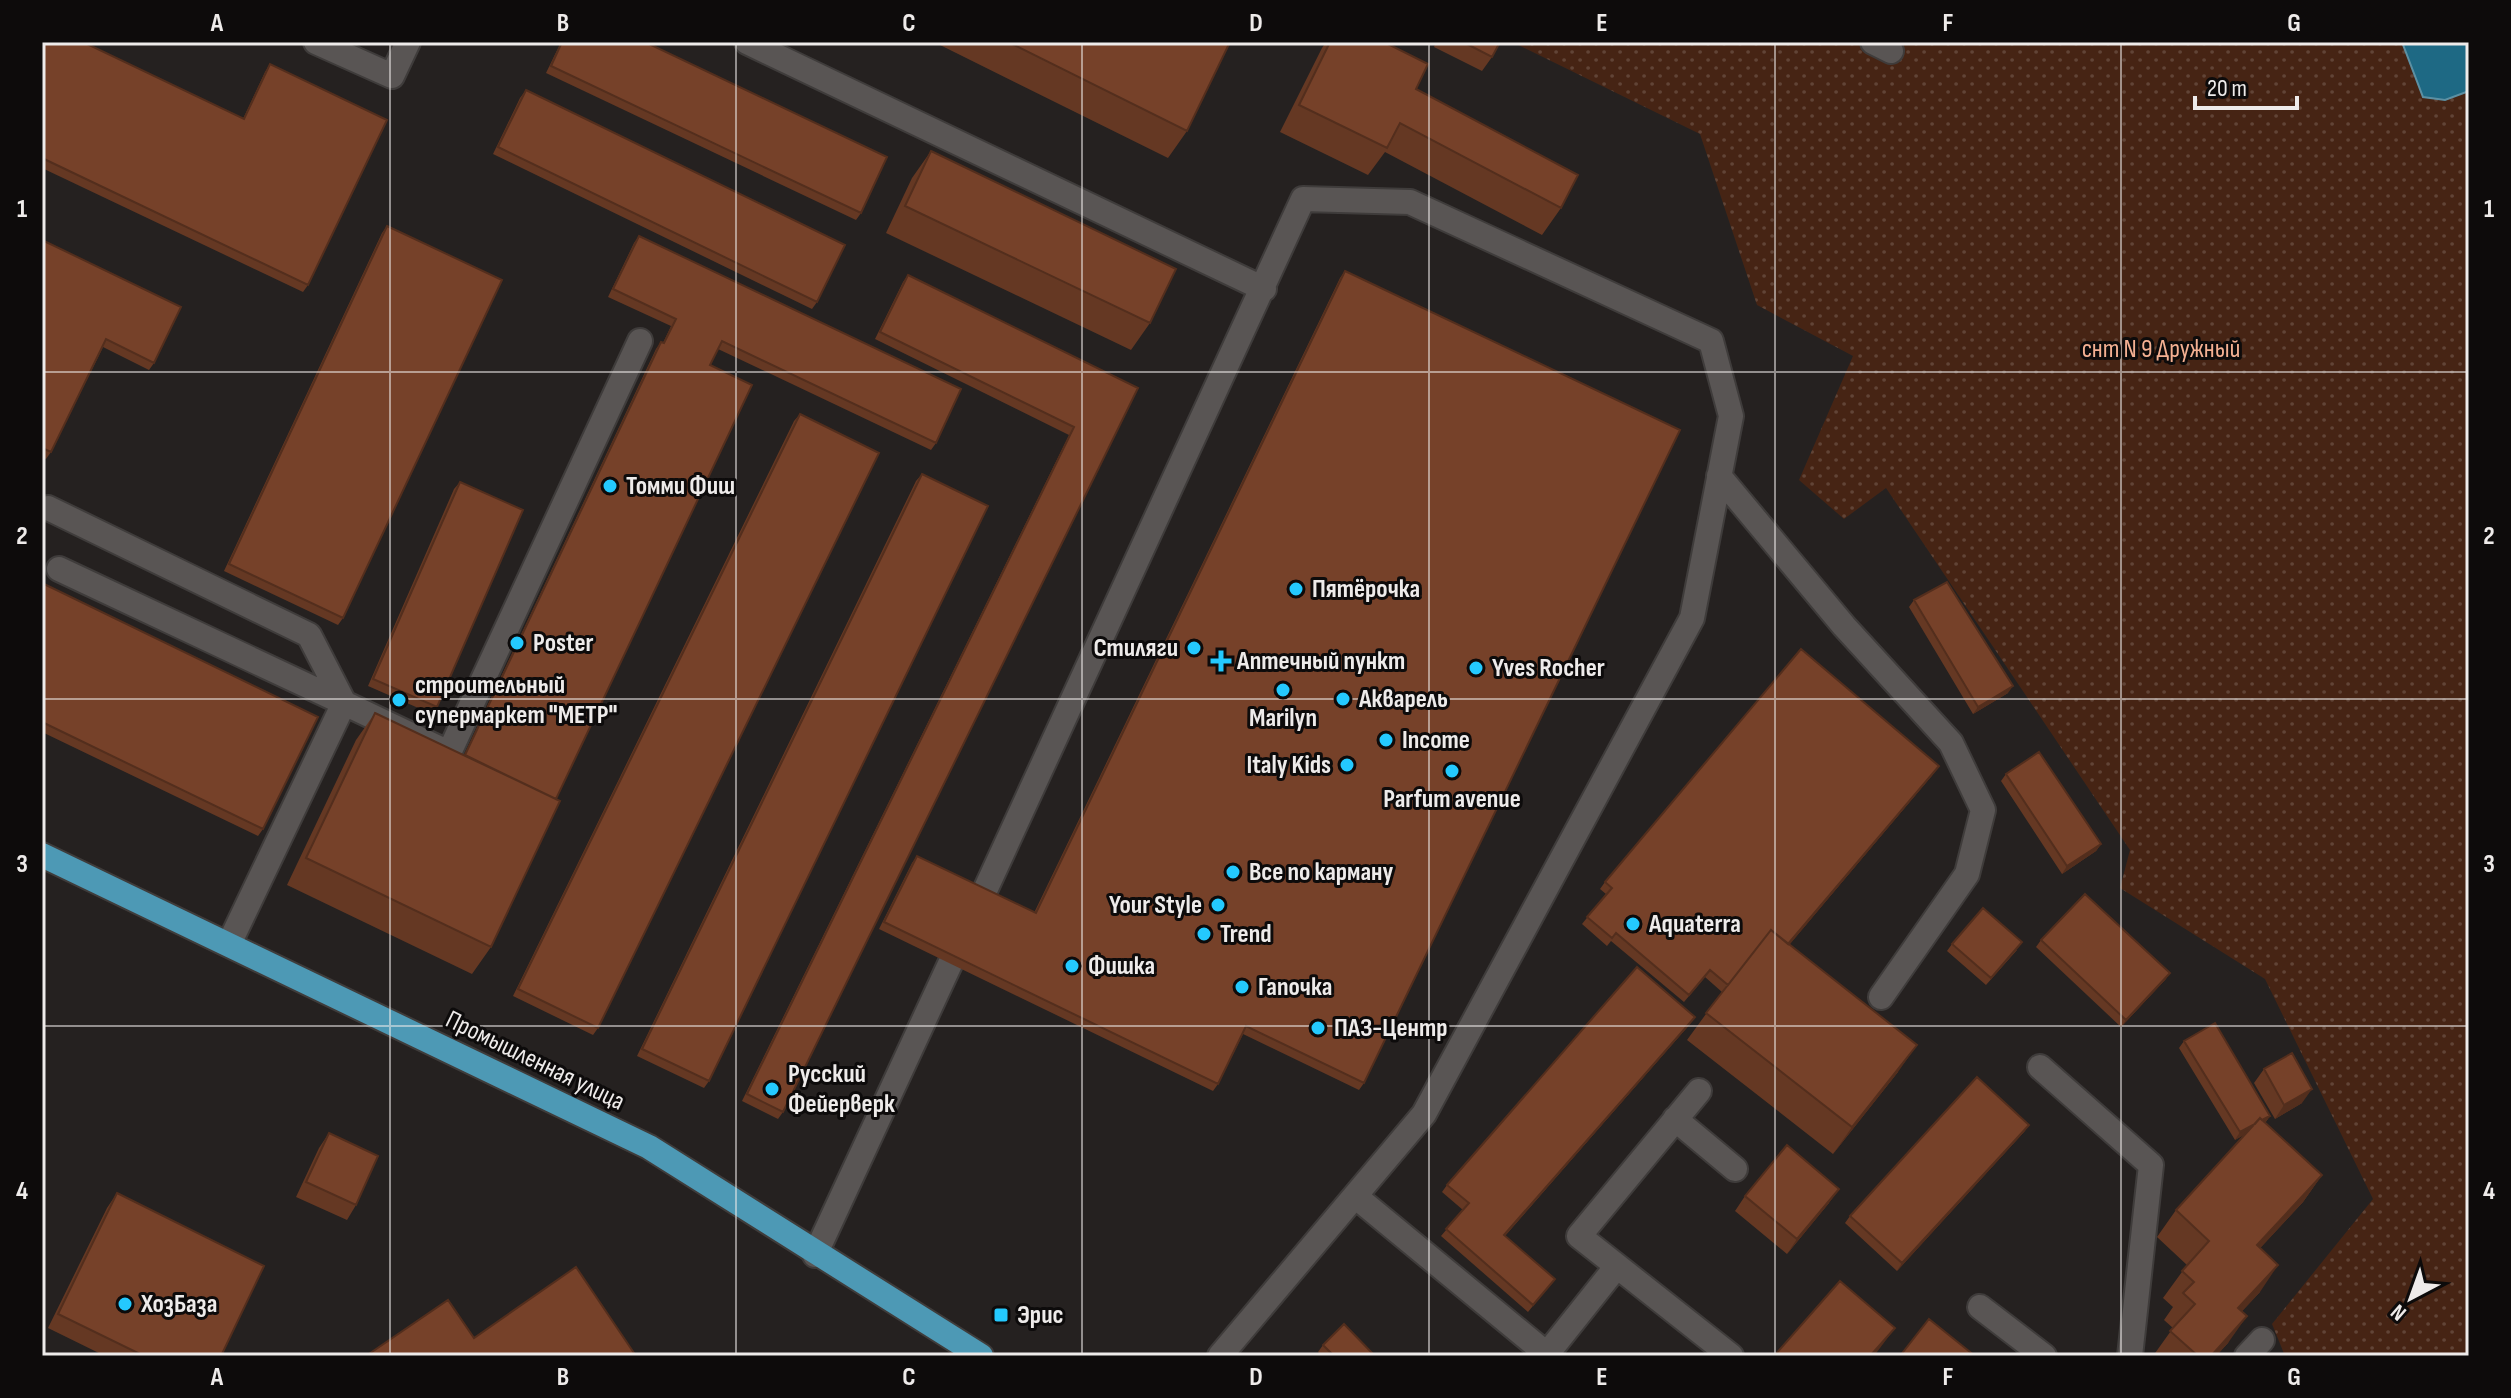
<svg xmlns="http://www.w3.org/2000/svg" width="2511" height="1398" font-family="'Sofia Sans Condensed',sans-serif">
	<style>
		.garden { fill: url(#garden-dots) }
		.water { fill: #1e6984; stroke: #5c90a3; stroke-width: 2 }
		.lines { fill: none; stroke-linecap: round; stroke-linejoin: round }
		.minor-casing { stroke: #3f3c3b; stroke-width: 28 }
		.major-casing { stroke: #3f3c3b; stroke-width: 28 }
		.minor { stroke: #595554; stroke-width: 24 }
		.major { stroke: #4d99b5; stroke-width: 24 }
		.wall { fill: #653823 }
		.shaded-wall { fill: #532e1d }
		.building { fill: #764129; stroke: #532e1d; stroke-width: 2 }
		.grid { fill: none; stroke: #eeebea; stroke-width: 2; stroke-opacity: 0.55 }
		.poi-dot { fill: #24c9fe; stroke: #0d0b0b; stroke-width: 3 }
		.labels { text-anchor: middle; dominant-baseline: central; stroke-width: 6; stroke-linejoin: round; paint-order: stroke }
		.park-label { font-size: 26px; fill: #f4b092; stroke: #0d0b0b }
		.poi-label { font-size: 26px; font-weight: bold; fill: #eeebea; stroke: #0d0b0b; text-anchor: start }
		.street-label { font-size: 26px; fill: #eeebea; stroke: #0d0b0b }
		.neatline { fill: none; stroke: #eeebea; stroke-width: 3 }
		.grid-label { font-size: 26px; text-anchor: middle; font-weight: bold; fill: #eeebea }
	</style>
	<defs>
		<pattern id="garden-dots" width="8" height="8" patternUnits="userSpaceOnUse" patternTransform="scale(2)"><rect width="8" height="8" fill="#462414"/><path d="M2 2h.1M6 6h.1" fill="none" stroke="#614436" stroke-width="1.8" stroke-linecap="round"/></pattern>
	</defs>
	<rect width="100%" height="100%" fill="#252120"/>
	<path class="garden" d="M1512 42H2469V1356H2285L2272 1324 2373 1199 2265 979 2120 888 2130 850 1886 488 1844 519 1799 480 1853 356 1757 305 1700 134Z"/>
	<path class="water" d="M2402 42H2469V91L2445 100 2423 97Z"/>
	<g class="lines">
		<g class="minor-casing">
			<path id="minor" d="M316 42 392 76 408 42
				M747 42 1264 289
				M1873 42 1891 51
				M1719 476 1844 626 1951 743 1983 810 1967 874 1881 997
				M48 508 309 635 344 703 449 753 640 341
				M59 569 344 703 229 944
				M982 897 1303 199 1410 202 1711 341 1731 416 1692 618 1424 1114 1220 1356
				M2040 1067 2151 1165 2130 1356
				M1675 1119 1735 1169
				M1355 1196 1549 1356
				M815 1255 950 964
				M1617 1266 1579 1236 1699 1091
				M1980 1307 2044 1356
				M1547 1354 1617 1266 1731 1356
				M2247 1356 2262 1340"/>
		</g>
		<g class="major-casing">
			<path id="major" d="M42 855 649 1147 981 1356"/>
		</g>
		<use href="#minor" class="minor"/>
		<use href="#major" class="major"/>
	</g>
	<path class="wall" d="M42 42 243 119 265 72 270 64 308 285 303 292 42 168Z
		M561 42H645L861 213 856 220 546 73Z
		M934 42H1230L1187 131 1168 158Z
		M1326 42H1384L1416 89 1561 208 1542 235 1385 152 1368 175 1280 132 1322 48Z
		M1436 42H1500L1492 57 1482 71 1434 47Z
		M526 90 817 302 812 309 493 154 520 98Z
		M931 151 1150 323 1131 350 886 233 912 178Z
		M387 226 343 618 338 625 224 571 382 233Z
		M639 236 936 443 931 450 718 349 710 365 556 799 491 947 472 974 287 885 356 740 375 713 464 755 656 349 661 342 663 343 671 326 608 297 634 243Z
		M42 240 154 363 149 370 103 347 51 452 46 459 42 457Z
		M1345 271 1364 1083 1359 1090 1243 1034 1218 1084 1213 1091 879 929 912 863 917 856 1034 913 1340 278Z
		M908 275 1138 388 783 1112 778 1119 742 1101 1069 435 875 339 903 282Z
		M800 414 598 1028 593 1035 513 996 794 421Z
		M922 474 709 1081 704 1088 637 1056 916 481Z
		M460 482 437 707 432 714 368 686 454 489Z
		M42 583 263 829 258 836 42 732Z
		M1914 600 2008 693 1973 714 1909 607Z
		M1934 773 1789 945 1898 1072 1833 1154 1687 1040 1722 992 1705 977 1684 1002 1611 941 1607 946 1582 924 1606 894 1600 889 1605 882Z
		M2006 774 2101 844 2096 851 2062 874 2001 781Z
		M2041 940 2170 973 2165 980 2121 1027 2036 947Z
		M1952 944 2017 950 1986 985 1947 951Z
		M1690 1024 1505 1236 1555 1279 1528 1312 1441 1236 1463 1210 1442 1192 1447 1185Z
		M2184 1041 2270 1116 2265 1123 2322 1175 2303 1202 2260 1248V1292L2242 1311 2228 1343 2216 1356H2153L2173 1328 2164 1320 2173 1307 2163 1298 2187 1265 2157 1237 2176 1210 2247 1133 2235 1140 2179 1048Z
		M2264 1069 2302 1103 2275 1119 2254 1083Z
		M2029 1125 2024 1132 1897 1271 1845 1223 1850 1216Z
		M329 1133 356 1205 347 1220 296 1197 319 1148Z
		M117 1193 221 1356H105L48 1328 107 1208Z
		M1745 1196 1829 1203 1787 1254 1735 1211Z
		M1323 1345 1375 1356H1322L1318 1352Z"/>
	<path class="shaded-wall" d="M2013 686 2008 693 1973 714 1978 707Z
		M1939 766 1934 773 1768 970 1773 963Z
		M2101 844 2096 851 2062 874 2067 866Z
		M2170 973 2165 980 2121 1027 2126 1020Z
		M1695 1017 1690 1024 1499 1242 1504 1235Z
		M1917 1045 1898 1072 1833 1154 1852 1127Z
		M2312 1089 2302 1103 2275 1119 2284 1105Z
		M2270 1116 2265 1123 2235 1140 2240 1132Z
		M2029 1125 2024 1132 1897 1271 1902 1263Z
		M2322 1175 2303 1202 2238 1272 2257 1245Z
		M1839 1189 1829 1203 1787 1254 1797 1239Z
		M2278 1265 2260 1292 2220 1335 2238 1308Z
		M2247 1316 2228 1343 2216 1356H2211Z
		M1895 1328 1874 1356H1870Z"/>
	<path class="building" d="M42 42H83L244 119 270 64 387 120 308 285 42 158Z
		M562 42H645L887 157 861 213 551 66Z
		M1008 42H1230L1187 131Z
		M1330 42H1384L1428 64 1416 89 1578 175 1561 208 1400 123 1387 148 1299 105Z
		M1463 42H1500L1492 57Z
		M526 90 845 245 817 302 498 147Z
		M931 151 1176 269 1150 323 905 206Z
		M387 226 502 280 343 618 229 564Z
		M639 236 961 389 936 443 722 341 710 365 752 385 556 799 465 755 661 342 664 343 676 319 613 289Z
		M42 240 181 307 154 363 106 339 51 452 42 448Z
		M1345 271 1680 430 1364 1083 1246 1026 1218 1084 884 922 917 856 1036 913Z
		M908 275 1138 388 783 1112 747 1094 1074 427 880 332Z
		M800 414 879 453 598 1028 518 989Z
		M922 474 988 506 709 1081 642 1049Z
		M460 482 523 510 437 707 373 679Z
		M1947 582 2013 686 1978 707 1914 600Z
		M42 583 318 717 263 829 42 722Z
		M1801 649 1939 766 1788 944 1771 930 1728 985 1710 970 1689 995 1616 933 1612 938 1587 917 1612 888 1605 882Z
		M375 713 560 801 491 947 306 858Z
		M2039 752 2101 844 2067 866 2006 774Z
		M2085 894 2170 973 2126 1020 2041 940Z
		M1983 908 2022 942 1991 978 1952 944Z
		M1771 930 1917 1045 1852 1127 1706 1013Z
		M1637 967 1695 1017 1504 1235 1555 1279 1533 1305 1446 1229 1469 1203 1447 1185Z
		M2215 1023 2270 1116 2262 1120 2260 1118 2255 1124 2240 1132 2184 1041Z
		M2292 1053 2312 1089 2284 1105 2264 1069Z
		M1977 1077 2029 1125 1902 1263 1850 1216Z
		M2260 1118 2322 1175 2257 1245 2278 1265 2238 1308 2247 1316 2211 1356H2198L2170 1331 2195 1304 2183 1293 2194 1282 2182 1271 2209 1241 2176 1210Z
		M329 1133 378 1156 356 1205 306 1182Z
		M1787 1145 1839 1189 1797 1239 1745 1196Z
		M117 1193 264 1266 221 1356H144L58 1314Z
		M576 1267 636 1356H366L448 1300 474 1338Z
		M1840 1281 1895 1328 1870 1356H1774Z
		M1929 1319 1975 1356H1900Z
		M1344 1324 1375 1356H1334L1323 1345Z"/>
	<path class="grid" d="M390 42V1356M736 42V1356M1082 42V1356M1429 42V1356M1775 42V1356M2121 42V1356M42 372H2469M42 699H2469M42 1026H2469"/>
	<g class="poi-dot">
		<circle cx="610" cy="486" r="8"/>
		<circle cx="1296" cy="589" r="8"/>
		<circle cx="517" cy="643" r="8"/>
		<circle cx="1194" cy="648" r="8"/>
		<path d="M1217 649h8v8h8v8h-8v8h-8v-8h-8v-8h8z"/>
		<circle cx="1476" cy="668" r="8"/>
		<circle cx="1283" cy="690" r="8"/>
		<circle cx="1343" cy="699" r="8"/>
		<circle cx="399" cy="700" r="8"/>
		<circle cx="1386" cy="740" r="8"/>
		<circle cx="1347" cy="765" r="8"/>
		<circle cx="1452" cy="771" r="8"/>
		<circle cx="1233" cy="872" r="8"/>
		<circle cx="1218" cy="905" r="8"/>
		<circle cx="1633" cy="924" r="8"/>
		<circle cx="1204" cy="934" r="8"/>
		<circle cx="1072" cy="966" r="8"/>
		<circle cx="1242" cy="987" r="8"/>
		<circle cx="1318" cy="1028" r="8"/>
		<circle cx="772" cy="1089" r="8"/>
		<circle cx="125" cy="1304" r="8"/>
		<rect x="993" y="1307" width="16" height="16" rx="4"/>
	</g>
	<g class="labels">
		<g class="park-label">
			<text x="2161" y="349">снт N 9 Дружный</text>
		</g>
		<g class="poi-label">
			<text x="626" y="486">Томми Фиш</text>
			<text x="1312" y="589">Пятёрочка</text>
			<text x="533" y="643">Poster</text>
			<text x="1178" y="648" text-anchor="end">Стиляги</text>
			<text x="1237" y="661">Аптечный пункт</text>
			<text x="1492" y="668">Yves Rocher</text>
			<text x="415" y="685">строительный<tspan x="415" dy="30">супермаркет "МЕТР"</tspan></text>
			<text x="1359" y="699">Акварель</text>
			<text x="1283" y="718" text-anchor="middle">Marilyn</text>
			<text x="1402" y="740">Income</text>
			<text x="1331" y="765" text-anchor="end">Italy Kids</text>
			<text x="1452" y="799" text-anchor="middle">Parfum avenue</text>
			<text x="1249" y="872">Все по карману</text>
			<text x="1202" y="905" text-anchor="end">Your Style</text>
			<text x="1649" y="924">Aquaterra</text>
			<text x="1220" y="934">Trend</text>
			<text x="1088" y="966">Фишка</text>
			<text x="1258" y="987">Гапочка</text>
			<text x="1334" y="1028">ПАЗ-Центр</text>
			<text x="788" y="1074">Русский<tspan x="788" dy="30">Фейерверк</tspan></text>
			<text x="141" y="1304">ХозБаза</text>
			<text x="1017" y="1315">Эрис</text>
		</g>
		<g class="street-label">
			<text transform="translate(535 1061) rotate(26)">Промышленная улица</text>
		</g>
	</g>
	<rect width="2511" height="1398" fill="none" stroke="#0d0b0b" stroke-width="88"/>
	<g transform="translate(2411 1298) rotate(221)" stroke="#0d0b0b" stroke-width="6" paint-order="stroke">
	<path d="M0-6L14 30L0 20L-14 30Z" fill="#eeebea"/>
	<text y="-12" font-size="22" font-weight="bold" text-anchor="middle" fill="#eeebea">N</text>
	</g>
	<path d="M2195 96v12h102v-12" fill="none" stroke="#eeebea" stroke-width="4"/>
	<text x="2207" y="96" font-size="24" fill="#eeebea" stroke="#0d0b0b" stroke-width="6" paint-order="stroke">20 m</text>
	<rect x="44" y="44" width="2423" height="1310" class="neatline"/>
	<g class="grid-label">
		<text x="217" y="31">A</text>
		<text x="563" y="31">B</text>
		<text x="909" y="31">C</text>
		<text x="1256" y="31">D</text>
		<text x="1602" y="31">E</text>
		<text x="1948" y="31">F</text>
		<text x="2294" y="31">G</text>
		<text x="22" y="217">1</text>
		<text x="2489" y="217">1</text>
		<text x="22" y="544">2</text>
		<text x="2489" y="544">2</text>
		<text x="22" y="872">3</text>
		<text x="2489" y="872">3</text>
		<text x="22" y="1199">4</text>
		<text x="2489" y="1199">4</text>
		<text x="217" y="1385">A</text>
		<text x="563" y="1385">B</text>
		<text x="909" y="1385">C</text>
		<text x="1256" y="1385">D</text>
		<text x="1602" y="1385">E</text>
		<text x="1948" y="1385">F</text>
		<text x="2294" y="1385">G</text>
	</g>
</svg>
